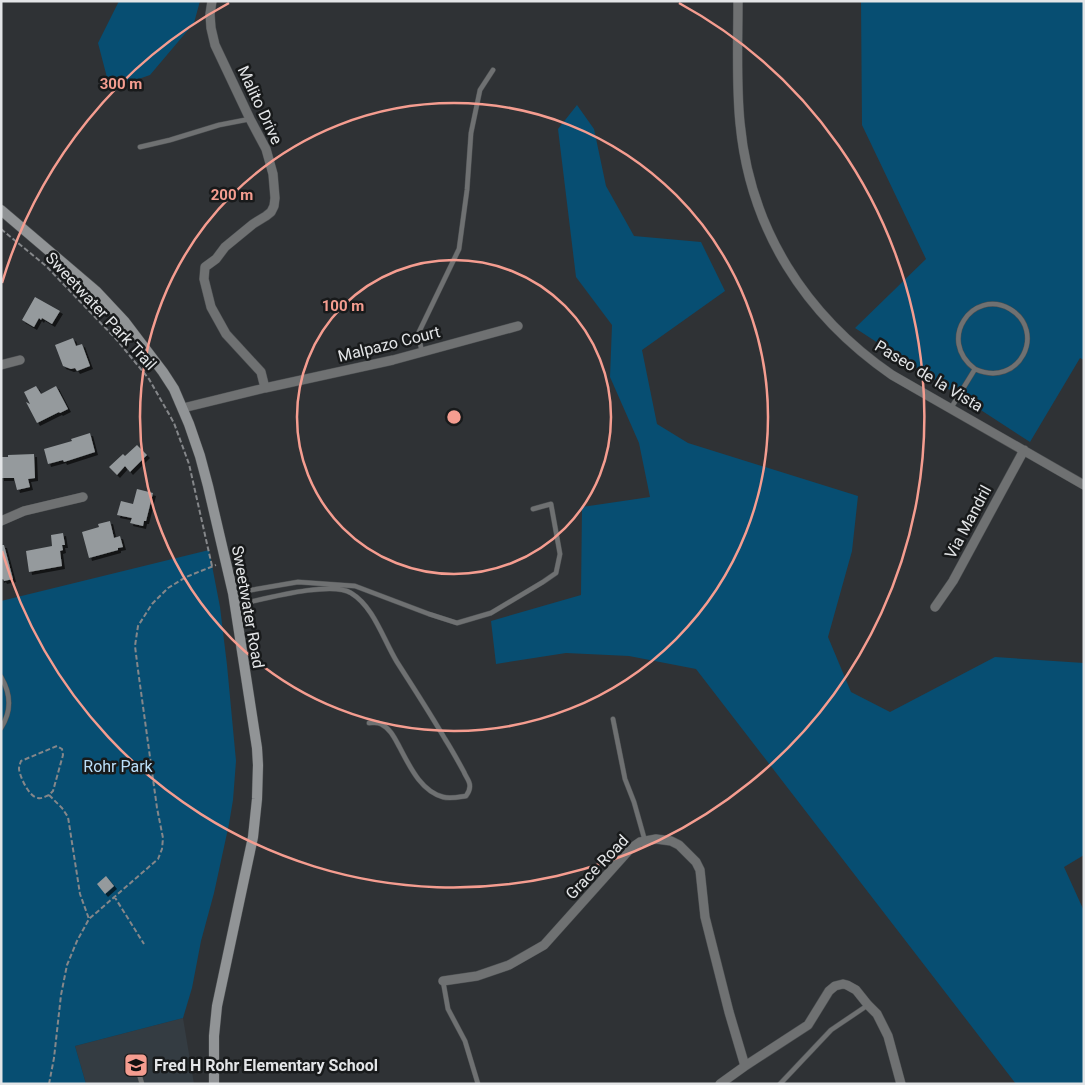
<svg xmlns="http://www.w3.org/2000/svg" width="1085" height="1085" font-family="Roboto,sans-serif">
	<style>
		.built { fill: #343c42 }
		.green { fill: #074e72 }
		.building { fill: #959a9d; filter: url(#shadow) }
		.lines { fill: none; stroke-linecap: round; stroke-linejoin: round }
		.lane-casing { stroke: #4c4f51; stroke-width: 5.5 }
		.street-casing { stroke: #4c4f51; stroke-width: 10 }
		.secondary-casing { stroke: #4c4f51; stroke-width: 11 }
		.path { stroke: #85878a; stroke-width: 2; stroke-dasharray: 5 2.5; stroke-linecap: butt }
		.lane { stroke: #6f7172; stroke-width: 4.5 }
		.street { stroke: #6f7172; stroke-width: 9 }
		.secondary { stroke: #919496; stroke-width: 10 }
		.ring { fill: none; stroke: #f59d90; stroke-width: 2.5 }
		.labels { text-anchor: middle; dominant-baseline: central; stroke-width: 5; stroke-linejoin: round; paint-order: stroke }
		.street-label { font-size: 16px; fill: #e3e5e7; stroke: #181a1b }
		.park-label { font-size: 16px; fill: #bbdff9; stroke: #181a1b }
		.poi-label { font-size: 16px; font-weight: bold; fill: #e3e5e7; stroke: #181a1b; text-anchor: start }
		.centre { fill: #f59d90; stroke: #181a1b; stroke-width: 2.5 }
		.ring-label { font-size: 15px; text-anchor: middle; font-weight: bold; fill: #f59d90; stroke: #181a1b; stroke-width: 5; stroke-linejoin: round; paint-order: stroke }
	</style>
	<defs>
		<filter id="shadow"><feDropShadow dx="3" dy="3" stdDeviation="0" flood-color="#0009"/></filter>
	</defs>
	<rect width="100%" height="100%" fill="#2f3235"/>
	<path class="built" d="M183 1018 194 1084H86L75 1046Z"/>
	<path class="green" d="M119 1H200L194 23 150 75 110 89 98 43Z
		M861 1H1084V360L1080 358 1030 442 855 328 926 259 862 125Z
		M577 105 594 129 606 186 634 236 701 242 725 291 642 350 657 424 688 443 858 496 852 551 828 637 851 692 890 712 995 657 1084 663V855L1064 867 1084 911V1084H1016L696 669 629 656 566 653 496 664 491 621 581 595 582 507 650 497 639 443 610 377 612 325 576 277 558 129Z
		M209 550 220 607 227 665 236 761 233 800 229 824 214 893 201 941 192 988 183 1018 75 1046 86 1084H1V601Z"/>
	<path class="building" d="M35 297 60 311 52 324 42 318 41 320 39 318 34 327 22 320Z
		M73 338 76 346 82 344 90 366 77 371 75 368 71 369 63 366 55 345Z
		M36 386 41 394 56 386 68 409 60 413 59 412 37 423 26 402 30 404 24 392Z
		M90 433 95 452 64 462 63 460 48 464 44 449 72 441 71 439Z
		M137 445 147 455 130 472 125 466 117 475 109 467 123 454 125 456Z
		M34 454 35 478 28 479 30 487 17 490 14 478H1V457H8V455Z
		M137 489 153 493 146 521H144L143 526 130 523 132 518 117 515 121 501 133 504Z
		M110 521 114 538 120 536 123 547 118 548V550L89 558 82 532 99 527 98 524Z
		M63 533 65 545H62L63 550 60 551 62 566 29 572 26 551 52 546 51 535Z
		M1 545H4L13 579 4 581 3 579 1 580Z
		M106 876 114 886 105 894 97 884Z"/>
	<g class="lines">
		<g class="lane-casing">
			<path id="lane" d="M140 147 170 140 219 125 250 119
				M422 352 418 334 459 249 467 190 471 133 480 90 493 70
				M951 408 975 369C1020 389 1047 331 1010 309 973 288 936 340 975 369
				M234 593 298 582 355 586 429 614 457 623 491 613 543 582 556 573 560 554 551 504 533 509
				M236 605C261 600 331 580 351 593 374 607 383 639 397 662 413 687 430 713 445 739 452 750 458 761 464 772 465 775 468 779 469 782 471 787 469 792 466 796 459 797 450 799 443 797 421 791 410 767 400 748 395 739 391 729 381 724 377 722 373 723 369 723
				M1 677C11 694 12 711 1 728
				M613 719 625 779 634 802 645 841
				M443 981 448 1009 465 1041 478 1084
				M135 1060 142 1084
				M780 1084 831 1030 868 1005"/>
		</g>
		<g class="street-casing">
			<path id="street" d="M212 1 210 14 211 28 215 45 250 119 266 149 273 174 275 198 274 206 271 212 266 216 253 224 225 247 216 259 205 267 204 279 211 307 226 334 261 372 265 388
				M738 1C738 42 736 83 740 123 750 229 805 315 892 375L1084 485
				M1 365 20 360
				M183 408 265 388 393 360 518 326
				M1 521 24 511 83 497
				M935 607 953 581 1024 450
				M443 981 477 976 509 965 544 945 630 849 640 842 656 839 671 841 679 845 696 862 700 870 705 917 729 1012 745 1066
				M720 1084 745 1066 808 1025 829 991 835 986 843 984 847 985 856 990 868 1005 877 1014 888 1036 901 1084"/>
		</g>
		<g class="secondary-casing">
			<path id="secondary" d="M1 210 96 291 125 322 163 372 174 389 189 424 200 456 208 486 233 593 257 748 258 765 257 799 253 837 217 1006 214 1036V1084"/>
		</g>
		<path class="path" d="M1 229 46 266 116 339 149 379 174 423 189 464 212 566
			M49 795C46 796 42 799 38 798 29 797 20 777 19 769 19 766 20 764 21 761L57 746 62 749 63 755 53 791 49 795 62 808 68 817 80 894 89 919
			M114 896 144 944
			M49 1084 54 1058 61 995 67 965 77 941 89 919 158 859 162 849 163 838 157 808 138 670 135 646 138 626 152 604 168 588 186 577 216 565"/>
		<use href="#lane" class="lane"/>
		<use href="#street" class="street"/>
		<use href="#secondary" class="secondary"/>
	</g>
	<g class="ring">
		<circle cx="454" cy="417" r="157"/>
		<circle cx="454" cy="417" r="314"/>
		<path d="M2 283A471 471 0 0 1 229 3M679 3A471 471 0 1 1 2 551"/>
	</g>
	<defs>
		<g id="school-square" transform="scale(1.25)"><rect x="-9" y="-9" width="18" height="18" rx="4" fill="#f59d90" stroke="#181a1b"/><path d="M0-5L7-2L0 1L-7-2ZM-4 1L0 2.5L4 1V4Q0 6-4 4Z" fill="#111"/></g>
	</defs>
	<g fill-rule="evenodd">
		<use href="#school-square" x="136" y="1065"/>
	</g>
	<g class="labels">
		<g class="street-label">
			<text transform="translate(260 105) rotate(65)">Malito Drive</text>
			<text transform="translate(101 311) rotate(47)">Sweetwater Park Trail</text>
			<text transform="translate(389 344) rotate(-14)">Malpazo Court</text>
			<text transform="translate(929 376) rotate(31)">Paseo de la Vista</text>
			<text transform="translate(968 522) rotate(-62)">Via Mandril</text>
			<text transform="translate(248 607) rotate(80)">Sweetwater Road</text>
			<text transform="translate(597 867) rotate(-46)">Grace Road</text>
		</g>
		<g class="park-label">
			<text x="118" y="766">Rohr Park</text>
		</g>
		<g class="poi-label">
			<text x="154" y="1065">Fred H Rohr Elementary School</text>
		</g>
	</g>
	<circle cx="454" cy="417" r="8" class="centre"/>
	<g class="ring-label">
		<text x="121" y="89">300 m</text>
		<text x="232" y="200">200 m</text>
		<text x="343" y="311">100 m</text>
	</g>
	<rect width="1085" height="1085" fill="none" stroke="#e3e5e7" stroke-width="5"/>
</svg>
